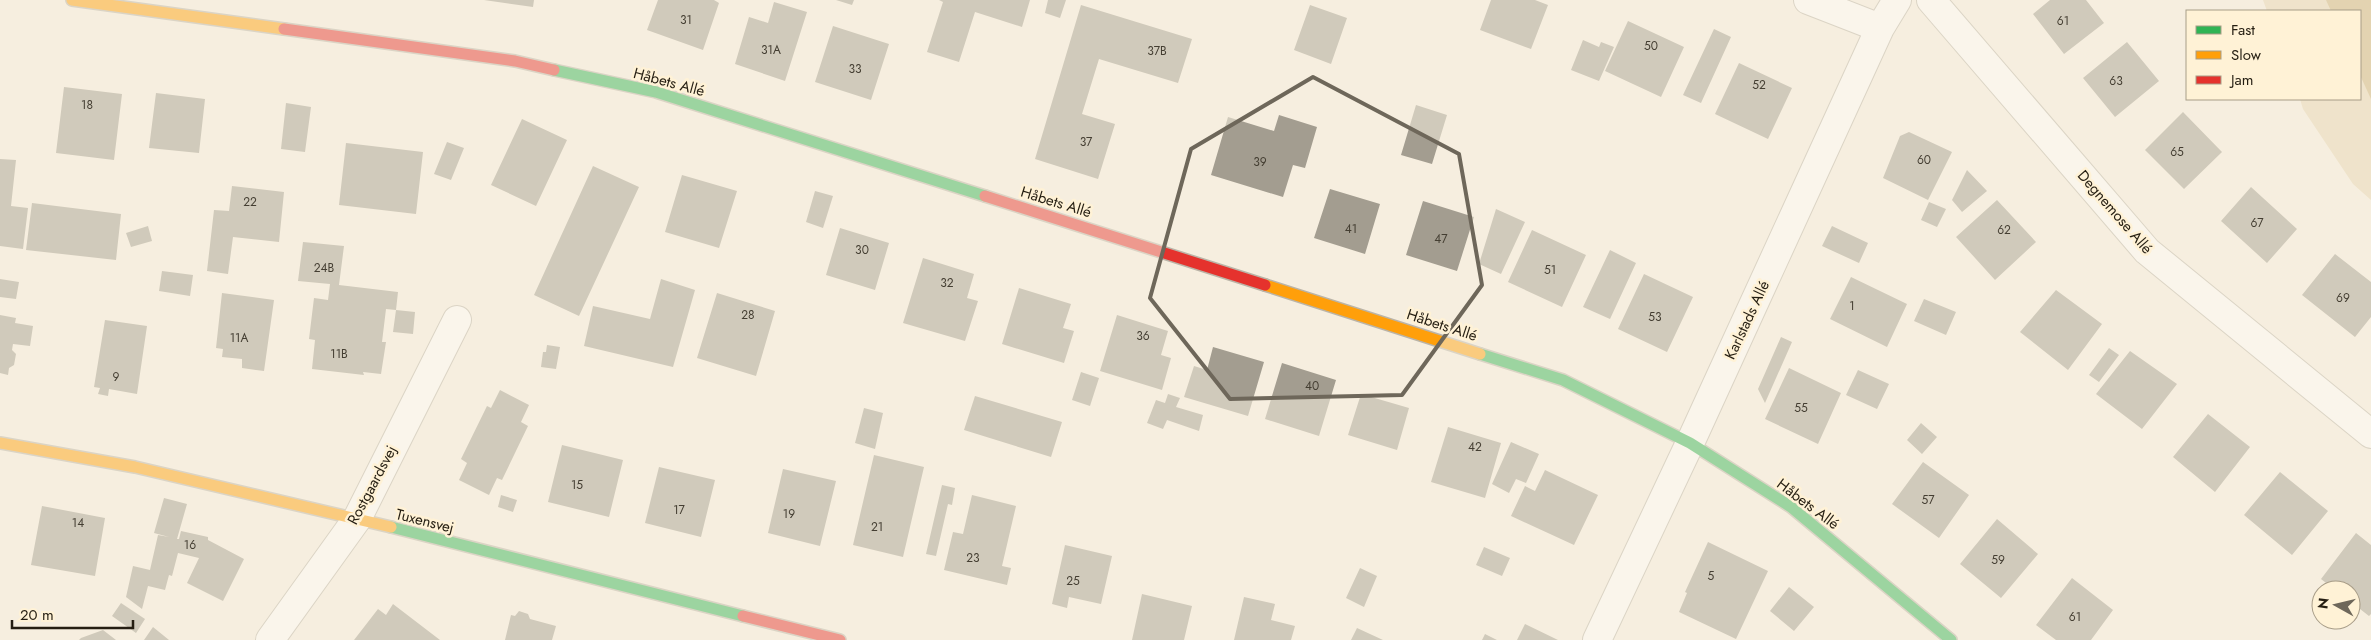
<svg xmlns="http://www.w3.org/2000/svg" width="2371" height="640" font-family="Jost,sans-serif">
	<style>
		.green { fill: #e6d5b3 }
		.water { fill: #cdb27a }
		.building { fill: #a39d90 }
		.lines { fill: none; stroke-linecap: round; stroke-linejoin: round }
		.street-casing { stroke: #bbb4a7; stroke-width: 30 }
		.fast-casing { stroke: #bbb4a7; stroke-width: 14 }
		.slow-casing { stroke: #bbb4a7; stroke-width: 14 }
		.jam-casing { stroke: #bbb4a7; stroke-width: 14 }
		.street { stroke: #fefcfa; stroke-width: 28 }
		.fast { stroke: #30b455; stroke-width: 11 }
		.slow { stroke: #ff9f0a; stroke-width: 11 }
		.jam { stroke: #e5322d; stroke-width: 11 }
		.marked { fill: none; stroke: #6e675a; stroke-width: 4; stroke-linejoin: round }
		.labels { text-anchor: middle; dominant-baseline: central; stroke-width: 5; stroke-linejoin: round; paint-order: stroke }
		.number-label { font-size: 12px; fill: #443e32 }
		.street-label { font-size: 15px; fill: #251e12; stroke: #fff2d6 }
	</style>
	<rect width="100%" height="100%" fill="#f6eedf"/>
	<path class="green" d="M2263 0H2371V200L2353 184 2303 109 2300 99H2360V11H2267Z"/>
	<path class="water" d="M2326 0H2371V99L2360 75V11H2331Z"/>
	<path class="building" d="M484 0H534L533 7Z
		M658 0H714L719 3 703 50 647 30Z
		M836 0H854L852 5Z
		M939 0H1030L1022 27 975 12 959 62 927 52 943 2Z
		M1048 0H1066L1060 18 1045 13Z
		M1491 0H1535L1548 5 1531 49 1480 30Z
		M2050 0H2086L2104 23 2064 54 2033 14Z
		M774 2 807 12 785 81 735 64 749 17 768 23Z
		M1081 5 1192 39 1178 83 1099 59 1082 114 1115 124 1098 179 1035 159Z
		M1310 5 1347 18 1331 64 1294 50Z
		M1628 21 1684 47 1661 97 1605 71Z
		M833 26 889 44 871 100 815 82Z
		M1714 29 1731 37 1701 103 1683 95Z
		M1583 40 1599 47 1601 42 1614 47 1599 81 1571 70Z
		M2127 42 2159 81 2115 117 2083 78Z
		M1739 63 1792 88 1768 139 1715 114Z
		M64 87 122 94 114 160 56 153Z
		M156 93 205 99 199 153 149 148Z
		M286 103 311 107 305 152 281 149Z
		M1416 105 1447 115 1432 164 1401 155Z
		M2183 112 2222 152 2184 189 2145 150Z
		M1279 115 1317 127 1305 168 1293 165 1283 197 1211 175 1228 117 1274 131Z
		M522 119 567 140 536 206 491 185Z
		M1909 132 1952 152 1928 200 1883 178 1900 136Z
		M447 142 464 148 451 180 434 174Z
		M346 143 423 152 416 214 339 205Z
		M0 159 16 160 11 206 28 208 23 249 0 246Z
		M593 166 639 187 579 316 534 295Z
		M1967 170 1987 191 1962 212 1952 200Z
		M682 175 737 191 719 248 665 232Z
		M232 186 284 192 279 242 233 237 228 274 207 271 214 210 229 211Z
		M2251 187 2297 229 2267 263 2221 221Z
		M1330 189 1380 204 1365 254 1314 238Z
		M815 191 833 196 823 228 806 222Z
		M1997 200 2036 242 1995 280 1956 237Z
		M1423 201 1474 217 1457 271 1406 255Z
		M1929 202 1946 209 1937 227 1921 220Z
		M32 203 121 214 116 260 26 250Z
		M1496 209 1525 222 1501 274 1479 264Z
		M148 226 152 241 131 247 126 233Z
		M1832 226 1868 243 1859 263 1822 246Z
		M840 228 889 243 875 290 826 275Z
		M1532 230 1586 255 1562 307 1508 282Z
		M303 242 344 246 339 285 398 292 396 310 415 312 413 334 393 332 396 310 386 309 382 342H386L381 374 363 372 364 375 312 369 315 340 309 339 314 298 328 300 330 284 298 281Z
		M1610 250 1636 263 1610 319 1583 307Z
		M2335 254 2371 282V317L2355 337 2302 295Z
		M923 258 974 274 967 298 978 301 965 341 903 323Z
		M162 271 193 275 190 296 159 291Z
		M1644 274 1693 297 1667 352 1618 329Z
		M1851 277 1907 304 1887 347 1830 319Z
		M0 279 19 282 16 299 0 297Z
		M661 279 695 290 673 367 584 346 593 306 650 319Z
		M1019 288 1071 304 1063 328 1074 331 1064 363 1002 344Z
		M2056 290 2102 324 2068 370 2020 332Z
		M222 293 274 300 264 371 242 368V359L222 357 223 349 216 348Z
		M717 293 775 311 756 376 697 358Z
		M1924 299 1956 312 1946 335 1914 321Z
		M0 315 16 318 15 323 33 326 30 346 13 344 12 350 16 354 14 365 9 368 8 375 0 373Z
		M1117 315 1168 331 1161 355 1171 358 1162 390 1100 371Z
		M105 320 147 326 137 394 109 389 108 396 98 394 100 388 94 387Z
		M1781 337 1792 342 1765 403 1758 389Z
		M547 345 560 347 556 369 541 367 543 352H546Z
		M1213 347 1264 362 1248 416 1184 397 1194 366 1207 370Z
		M2109 348 2119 355 2099 382 2089 375Z
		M2130 351 2177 384 2142 429 2096 394Z
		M1282 363 1336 380 1319 436 1265 419Z
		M1789 368 1841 393 1818 444 1765 419Z
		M1858 370 1889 384 1877 409 1846 395Z
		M1081 372 1099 378 1090 406 1072 400Z
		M500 390 529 405 521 422 528 426 502 480 497 478 489 495 459 480 467 463 461 459 487 406 491 408Z
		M1168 394 1180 398 1176 407 1203 415 1199 431 1167 420 1163 429 1147 423 1156 400 1165 403Z
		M1361 394 1409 408 1397 450 1348 435Z
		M975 396 1062 422 1051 457 964 430Z
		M864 408 883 413 875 449 855 443Z
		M2208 414 2250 447 2215 492 2173 457Z
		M1921 423 1937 437 1922 454 1907 440Z
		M1448 427 1501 443 1485 498 1431 482Z
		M1511 442 1539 454 1526 483 1516 479 1509 493 1492 484Z
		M562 445 623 460 609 517 548 502Z
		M874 455 924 467 903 557 853 545Z
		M1923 462 1969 495 1939 538 1892 504Z
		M659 467 715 480 701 537 645 523Z
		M783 469 836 481 820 546 768 533Z
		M1545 470 1598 495 1574 545 1511 516 1525 486 1535 491Z
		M2280 472 2328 511 2292 555 2244 515Z
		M942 485 955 488 952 505 948 504 936 556 926 554Z
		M501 495 517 500 513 512 498 507Z
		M972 495 1016 506 1002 566 1011 568 1007 585 944 570 953 532 963 534Z
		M164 498 187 504 177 539H179L181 531 208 537V540L244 559 223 601 187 583 199 558 178 553 172 576 169 575 165 590 148 586 142 609 126 597 133 566 150 570 158 535 169 537 154 533Z
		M42 506 105 518 95 576 31 565Z
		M1997 519 2038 554 2001 598 1960 564Z
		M2356 533 2371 545V614L2369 616 2351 602V590H2335L2321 579Z
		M1708 542 1768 571 1736 639 1679 612 1687 593 1685 592Z
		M1065 545 1112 556 1101 604 1069 597 1067 608 1052 604Z
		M1484 547 1510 558 1502 576 1476 565Z
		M1360 568 1377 576 1364 607 1346 598Z
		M2072 578 2113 610 2091 640H2056L2036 625Z
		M1789 587 1814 607 1794 631 1770 611Z
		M1142 594 1192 606 1184 640H1132Z
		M1244 597 1275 604 1271 620 1295 626 1291 640H1234Z
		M121 603 145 619 136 633 112 616Z
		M393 604 440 640H354L378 609 386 615Z
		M519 611 528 614 530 619 556 626 552 640H505L511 615 515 616Z
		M1525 624 1558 640H1517Z
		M153 627 169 640H144Z
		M1357 628 1383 640H1351Z
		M103 630 116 640H79L81 638Z
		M1485 634 1497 640H1482Z"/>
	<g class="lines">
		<g class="street-casing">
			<path id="street" d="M1808 0 1880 28
				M1931 0 2147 251 2371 434
				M270 640 357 519 457 320
				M1597 640 1690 443 1880 28 1897 0"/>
		</g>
		<g class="fast-casing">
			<path id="fast" d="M554 70 656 92 985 196
				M1480 354 1563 380 1690 443 1791 507 1951 640
				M391 527 743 616"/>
		</g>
		<g class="slow-casing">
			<path id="slow" d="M72 0 284 29
				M1265 285 1480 354
				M0 443 135 467 391 527"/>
		</g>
		<g class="jam-casing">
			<path id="jam" d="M284 29 515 61 554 70
				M985 196 1265 285
				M743 616 840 640"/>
		</g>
		<use href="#street" class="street"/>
		<use href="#fast" class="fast"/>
		<use href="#slow" class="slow"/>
		<use href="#jam" class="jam"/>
	</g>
	<path d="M0 0H2371V640H0ZM1313 77 1459 154 1482 285 1402 395 1230 399 1150 298 1191 149Z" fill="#f6eedf" fill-opacity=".55" fill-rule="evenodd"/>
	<path class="marked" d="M1313 77 1459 154 1482 285 1402 395 1230 399 1150 298 1191 149Z"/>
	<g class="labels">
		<g class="number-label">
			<text x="686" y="20">31</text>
			<text x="2063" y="21">61</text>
			<text x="1651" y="46">50</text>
			<text x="771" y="50">31A</text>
			<text x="1157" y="51">37B</text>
			<text x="855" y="69">33</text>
			<text x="2116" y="81">63</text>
			<text x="1759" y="85">52</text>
			<text x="87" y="105">18</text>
			<text x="1086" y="142">37</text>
			<text x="2177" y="152">65</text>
			<text x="1924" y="160">60</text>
			<text x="1260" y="162">39</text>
			<text x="250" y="202">22</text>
			<text x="2257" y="223">67</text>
			<text x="1351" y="229">41</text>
			<text x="2004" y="230">62</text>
			<text x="1441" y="239">47</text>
			<text x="862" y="250">30</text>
			<text x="324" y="268">24B</text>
			<text x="1550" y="270">51</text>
			<text x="947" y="283">32</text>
			<text x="2343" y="298">69</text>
			<text x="1852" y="306">1</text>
			<text x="748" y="315">28</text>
			<text x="1655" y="317">53</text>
			<text x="1143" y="336">36</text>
			<text x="239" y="338">11A</text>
			<text x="339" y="354">11B</text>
			<text x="116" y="377">9</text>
			<text x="1312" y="386">40</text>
			<text x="1801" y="408">55</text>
			<text x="1475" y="447">42</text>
			<text x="577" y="485">15</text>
			<text x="1928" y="500">57</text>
			<text x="679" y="510">17</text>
			<text x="789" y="514">19</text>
			<text x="78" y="523">14</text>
			<text x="877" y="527">21</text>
			<text x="190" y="545">16</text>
			<text x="973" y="558">23</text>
			<text x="1998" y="560">59</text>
			<text x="1711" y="576">5</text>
			<text x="1073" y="581">25</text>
			<text x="2075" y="617">61</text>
		</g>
		<g class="street-label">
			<text transform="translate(669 82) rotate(15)">Håbets Allé</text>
			<text transform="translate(1056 202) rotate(17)">Håbets Allé</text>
			<text transform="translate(2115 212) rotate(49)">Degnemose Allé</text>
			<text transform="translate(1747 320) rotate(-65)">Karlstads Allé</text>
			<text transform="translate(1442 325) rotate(18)">Håbets Allé</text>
			<text transform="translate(372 485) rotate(-62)">Rostgaardsvej</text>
			<text transform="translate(1808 504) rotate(37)">Håbets Allé</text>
			<text transform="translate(425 521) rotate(14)">Tuxensvej</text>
		</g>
	</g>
	<rect x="2186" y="10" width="175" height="90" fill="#fff2d6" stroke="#a89d88"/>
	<rect x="2196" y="26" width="25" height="8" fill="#30b455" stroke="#a89d88"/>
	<text x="2231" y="35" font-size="15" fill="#251e12">Fast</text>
	<rect x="2196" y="51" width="25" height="8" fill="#ff9f0a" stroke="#a89d88"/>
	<text x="2231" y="60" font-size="15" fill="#251e12">Slow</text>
	<rect x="2196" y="76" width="25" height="8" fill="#e5322d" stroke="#a89d88"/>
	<text x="2231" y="85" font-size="15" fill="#251e12">Jam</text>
	<g transform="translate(2336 605) rotate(278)"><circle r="24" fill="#fff2d6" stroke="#a89d88"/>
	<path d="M0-4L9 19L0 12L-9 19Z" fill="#6e675a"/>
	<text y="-8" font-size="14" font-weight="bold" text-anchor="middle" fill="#251e12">N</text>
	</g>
	<path d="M12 620v8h121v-8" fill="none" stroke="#251e12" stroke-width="2.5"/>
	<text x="20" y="620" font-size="15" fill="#251e12" stroke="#fff2d6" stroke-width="4" paint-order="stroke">20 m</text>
</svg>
